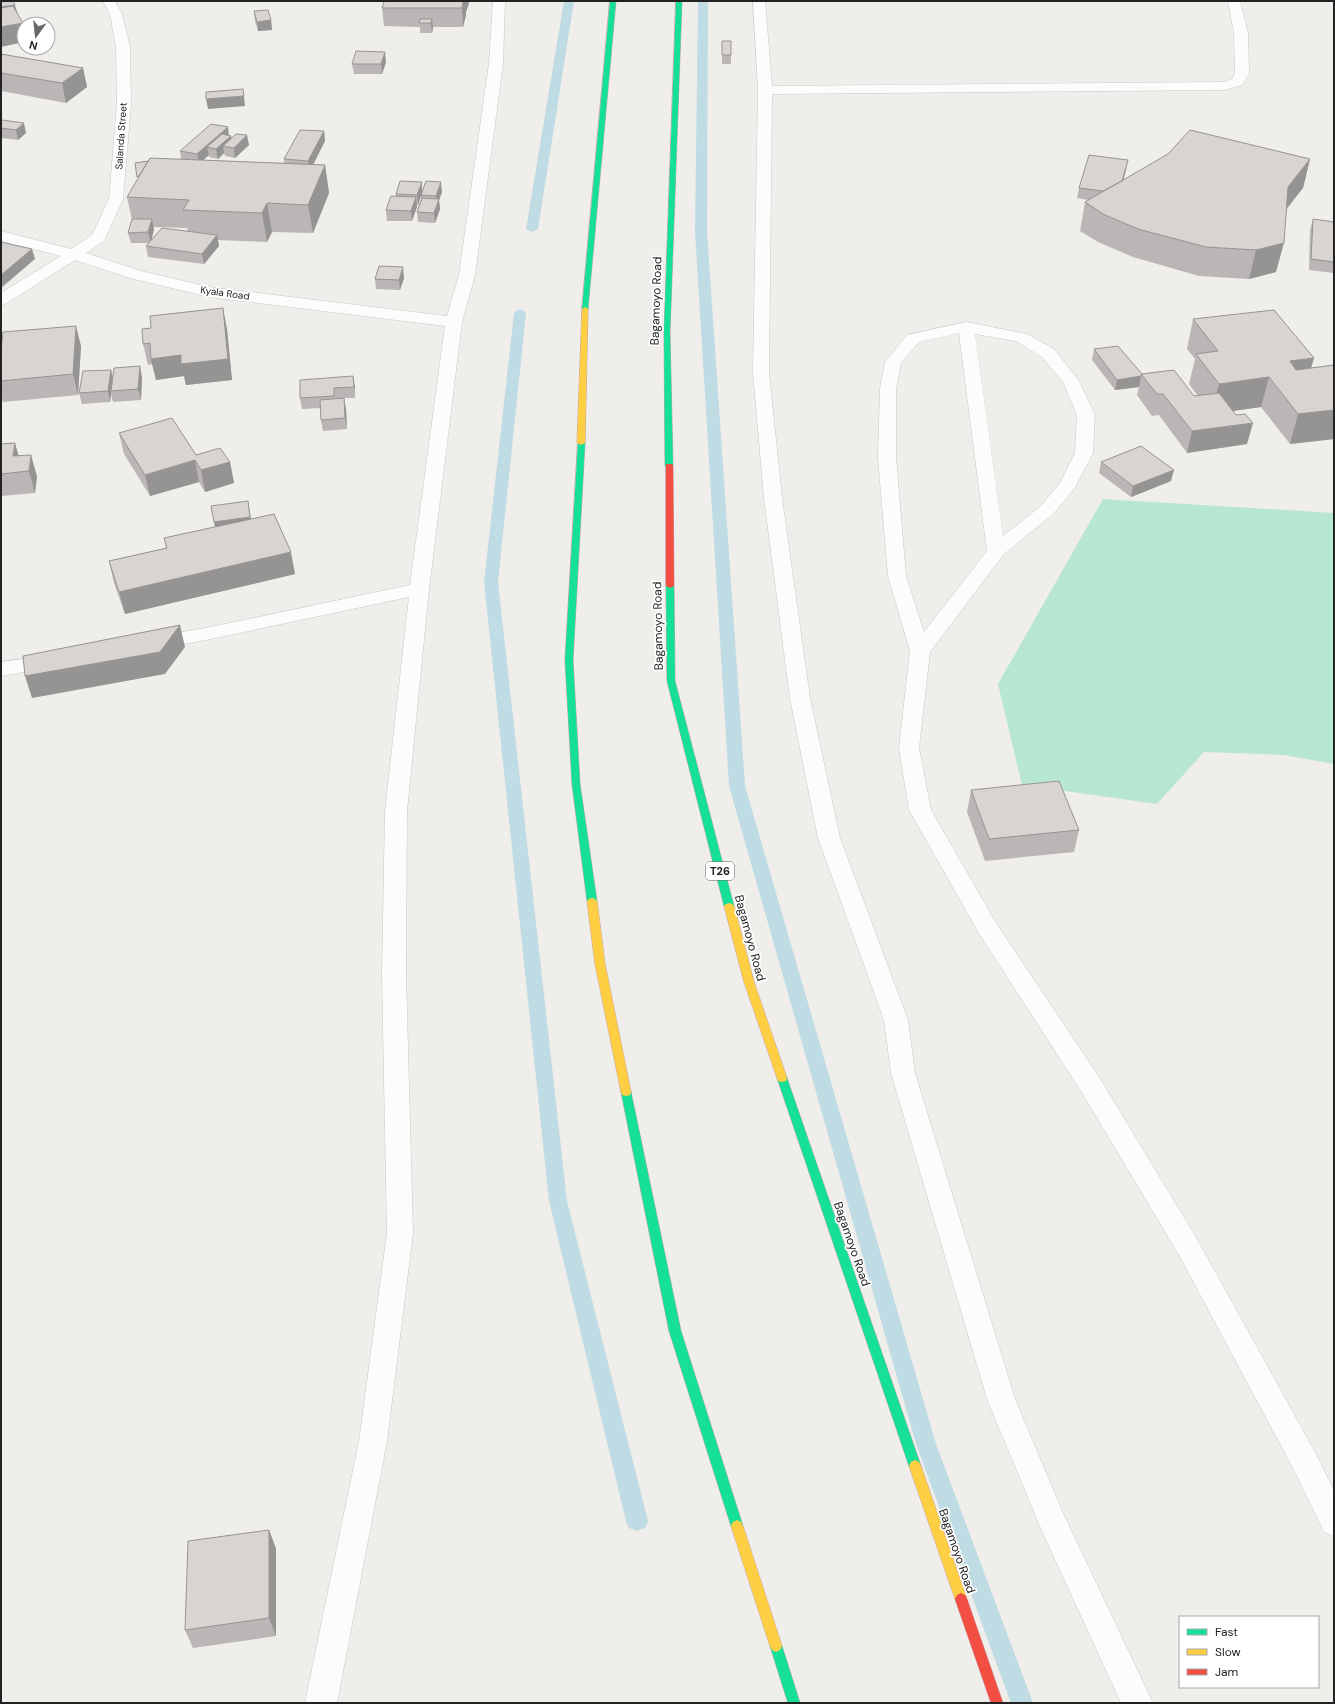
<svg xmlns="http://www.w3.org/2000/svg" width="1335" height="1704" font-family="'DM Sans',sans-serif">
	<style>
		.pitch { fill: #b7e6d2 }
		.lines { fill: none; stroke-linecap: round; stroke-linejoin: round }
		.stream { fill: #bfdbe3; fill-rule: evenodd }
		.lane-casing { stroke: #c9c8c7; stroke-width: 1 }
		.street-casing { stroke: #c9c8c7; stroke-width: 1 }
		.fast-casing { stroke: #c5a2ac; stroke-width: 1 }
		.slow-casing { stroke: #c5a2ac; stroke-width: 1 }
		.jam-casing { stroke: #c5a2ac; stroke-width: 1 }
		.lane { fill: #fdfcfc; fill-rule: evenodd }
		.street { fill: #fdfcfc; fill-rule: evenodd }
		.fast { fill: #16e098; fill-rule: evenodd }
		.slow { fill: #ffcf43; fill-rule: evenodd }
		.jam { fill: #f24e42; fill-rule: evenodd }
		.wall { fill: #b9b6b5; fill-rule: evenodd }
		.shaded-wall { fill: #969493 }
		.building { fill: #d7d4d2; stroke: #969493 }
		.labels { text-anchor: middle; dominant-baseline: central; stroke-width: 3.5; stroke-linejoin: round; paint-order: stroke }
		.far-street-label { font-size: 10px; fill: #222; stroke: #fff }
		.shield { fill: #fff; stroke: #646464; stroke-width: 1 }
		.shield-label { font-size: 11px; font-weight: bold; fill: #222 }
		.street-label { font-size: 12px; fill: #222; stroke: #fff }
	</style>
	<rect width="100%" height="100%" fill="#f0eeeb"/>
	<path class="pitch" d="M1103 499 1334 513V764L1284 755 1204 752 1157 804 1022 785 998 684Z"/>
	<g class="lines">
		<path class="stream" d="M564 1H574L538 229 532 232 526 229Z
			M698 1H708L707 232 745 786 936 1444 1033 1703H1011L916 1444 729 786 695 232Z
			M520 309 524 311 526 313 498 582 567 1201 648 1521 645 1528 637 1531 629 1528 626 1521 549 1201 484 582 514 313 516 311Z"/>
		<g class="lane-casing">
			<path id="lane" d="M966 322 1027 334 1054 349 1079 381 1095 415 1093 453 1074 489 1053 514 1003 555 930 652 919 748 931 810 996 923 1099 1077 1197 1239 1316 1454 1334 1491V1536L1324 1532 1296 1474 1179 1255 1081 1091 980 935 909 810 899 748 910 651 888 576 878 457 880 389 885 362 907 335ZM959 333 987 551 924 632 906 576 896 457V389L901 363 919 342ZM975 334 1016 341 1042 357 1063 382 1077 415 1075 453 1060 483 1041 506 1003 536Z"/>
		</g>
		<g class="street-casing">
			<path id="street" d="M103 1H115L122 14 130 47 131 104 123 199 104 241 86 253 141 271 209 287 447 316 459 275 489 63 493 1H505L503 63 475 275 462 322 429 589 407 811 406 974 413 1233 387 1441 337 1703H305L359 1441 387 1233 382 974 385 811 409 597 206 640 153 649 146 647 143 643 146 639 153 637 206 628 410 585 445 326 209 297 130 278 75 260 7 303 1 305V293L61 256 1 241V231L71 249 92 235 109 199 117 104 116 47 110 14Z
				M753 1H765L772 86 1224 82 1232 79 1235 74 1234 33 1228 1H1240L1248 33 1249 74 1242 85 1225 90 772 94 769 373 782 498 810 698 840 838 908 1020 915 1073 1015 1399 1063 1513 1153 1703H1121L1042 1531 987 1399 891 1073 884 1020 818 838 790 698 764 498 753 373 758 90Z
				M53 655 60 656 63 661 60 666 1 676V662Z"/>
		</g>
		<g class="fast-casing">
			<path id="fast" d="M610 1H616L588 309 585 311 582 309Z
				M676 1H682L670 332 673 466 669 468 665 466 664 332Z
				M578 441H584L585 443 573 660 580 784 597 901 595 903H589L587 901 572 784 565 660Z
				M667 584H670L674 586 675 681 734 906 732 908H726L724 906 667 681 666 586Z
				M782 1074 786 1075 787 1078 921 1466 919 1470 915 1472 911 1470 909 1466 777 1078 778 1075Z
				M626 1088 630 1089 631 1092 681 1331 743 1526 741 1530 737 1532 733 1530 731 1526 669 1331 621 1092 622 1089Z
				M776 1640 780 1642 782 1646 800 1703H788L770 1646 772 1642Z"/>
		</g>
		<g class="slow-casing">
			<path id="slow" d="M585 307 588 309 585 443 581 445 577 443 582 309Z
				M592 898 595 899 597 901 605 964 631 1092 630 1095 626 1096 622 1095 621 1092 595 964 587 901 589 899Z
				M729 903 732 904 734 906 754 982 787 1078 786 1081 782 1082 778 1081 777 1078 744 982 724 906 726 904Z
				M915 1460 919 1462 921 1466 967 1599 965 1603 961 1605 957 1603 955 1599 909 1466 911 1462Z
				M737 1520 741 1522 743 1526 782 1646 780 1650 776 1652 772 1650 770 1646 731 1526 733 1522Z"/>
		</g>
		<g class="jam-casing">
			<path id="jam" d="M666 464H672L673 466 674 586 670 588 666 586Z
				M961 1593 965 1595 967 1599 1003 1703H991L955 1599 957 1595Z"/>
		</g>
		<use href="#lane" class="lane"/>
		<use href="#street" class="street"/>
		<use href="#fast" class="fast"/>
		<use href="#slow" class="slow"/>
		<use href="#jam" class="jam"/>
	</g>
	<path class="wall" d="M384 1H469V3L466 12V15L463 27H433L432 33H420V27L384 26 382 8Z
		M254 11 271 20 272 30 258 31 255 21Z
		M722 41H731V64H722Z
		M1 54 83 68 87 87 66 103 1 91Z
		M386 62 382 74H354L352 64Z
		M1 120 26 133 18 140 1 138Z
		M324 131 325 141 313 164 325 165 329 193 313 233 272 232 267 242 218 240 219 246 204 264 148 257 146 246 149 243H131L128 233 132 220 127 197 181 159 180 151 229 135 231 136 232 138 249 145 235 158 225 156 224 153 218 159 209 157V155L203 160 284 163V159ZM153 227 187 228 188 232 151 240 154 229Z
		M1310 159 1303 188 1287 209 1276 272 1249 279 1199 276 1133 257 1098 242 1080 231 1085 202 1088 200 1077 198 1079 188 1126 170 1123 180Z
		M422 191 442 192 439 200 440 209 435 223 418 222 417 212 421 199V196L418 205H417V207L412 221H387L386 210 396 196V194Z
		M1313 219 1334 222V273L1309 270 1310 230Z
		M404 278 400 290 376 289 375 279Z
		M1193 319 1314 358 1311 368 1334 365V439L1290 444 1261 407 1233 411 1247 444 1187 453 1159 415 1152 416 1137 395 1139 387 1115 390 1092 360 1094 349 1142 374 1194 396H1198L1189 384 1195 359 1187 349Z
		M227 329 232 380 186 385 184 376 156 380 152 364 148 365 143 344Z
		M81 346 78 395 3 402 1 395V350Z
		M111 370 113 377H142L141 400 113 402 111 394 110 402 82 404 79 393Z
		M353 376 355 398H344L346 409 347 429 323 431 321 420V408L302 409 300 398Z
		M119 433 196 455 230 462 234 483 205 492 199 482 150 496 124 454Z
		M1 444 19 456 37 476 35 493 1 496Z
		M1101 462 1171 481 1131 497 1099 473Z
		M248 501 251 519 295 574 125 614 114 583 109 561 166 548 164 538 215 527Z
		M971 790 1079 830 1074 852 985 861 967 812Z
		M269 1530 276 1549V1636L193 1648 185 1630Z"/>
	<path class="shaded-wall" d="M463 1H468L469 3 466 12V15L463 27 462 8Z
		M15 5 20 23 1 27V7Z
		M432 19 433 28 432 33 431 23Z
		M271 20 272 30 258 31 257 22Z
		M23 23 24 26V42L1 47V27Z
		M385 52 386 62 382 74 381 64Z
		M83 68 87 87 66 103 62 83Z
		M244 96 245 106 208 109 206 99Z
		M24 123 26 133 18 140 16 130Z
		M228 127 229 137 207 147 209 155 199 164 197 154Z
		M324 131 325 141 310 171 308 161Z
		M247 135 249 145 235 158 234 148Z
		M231 136 233 146H223L224 153 218 159 216 149Z
		M1310 159 1303 188 1281 215 1288 187Z
		M1128 160 1126 170 1117 204 1119 193Z
		M325 165 329 193 313 233 308 205Z
		M422 182V192L418 205 417 195Z
		M441 182 442 192 439 200 440 209 435 223 434 213 437 205 436 196Z
		M416 197 417 207 412 221 411 211Z
		M267 203 272 232 267 242 262 213Z
		M152 219 154 229 151 243 148 232Z
		M217 235 219 246 204 264 202 254Z
		M1284 243 1276 272 1249 279 1256 250Z
		M32 249 35 259 1 288V275Z
		M403 267 404 278 400 290 399 280Z
		M223 308 227 329 232 380 186 385 184 376 156 380 151 359Z
		M76 326 81 346 78 395 73 374Z
		M1314 358 1305 388 1290 361Z
		M140 366 142 377 141 400 138 389Z
		M111 370 113 381 111 391V394L110 402 108 391Z
		M353 376 355 387V398Z
		M1141 376 1139 387 1115 390 1117 380Z
		M1269 377 1261 407 1211 414 1219 384Z
		M344 398 346 409 347 429 345 418Z
		M1334 410V439L1290 444 1298 414Z
		M1253 423 1247 444 1187 453 1192 431Z
		M15 443 21 464 13 456Z
		M31 455 37 476 35 493 29 471Z
		M195 460 199 482 150 496 145 475Z
		M230 462 234 483 205 492 201 470Z
		M1174 470 1171 481 1131 497 1133 486Z
		M248 501 252 528 216 533 214 522Z
		M291 552 295 574 125 614 119 592Z
		M180 625 185 647 165 674 32 698 25 676Z
		M269 1530 276 1549V1636L269 1618Z"/>
	<path class="building" d="M1 1H13L15 5 1 7Z
		M384 1H463L462 8H382Z
		M13 6 23 23 1 27V8Z
		M268 10 271 20 257 22 254 11Z
		M420 19H432L431 23H419Z
		M722 41H731V55H722Z
		M356 51 385 52 381 64H352Z
		M1 54 83 68 62 83 1 73Z
		M243 89 244 96 206 99V92Z
		M1 120H2L24 123 16 130 1 128Z
		M211 124 228 127 197 154 180 151Z
		M300 130 324 131 308 161 284 159Z
		M1190 130 1310 159 1288 187 1284 243 1256 250 1206 247 1138 229 1103 214 1085 202 1168 154Z
		M222 134 231 136 216 149 207 147Z
		M236 134 247 135 234 148 223 146Z
		M1089 155 1128 160 1122 181 1103 191 1079 188Z
		M150 158 325 165 308 205 267 203 262 213 183 210 189 200 127 197Z
		M148 161 139 176 137 177 135 163Z
		M400 181 422 182 417 195 396 194Z
		M426 181 441 182 436 196 421 195Z
		M391 196 416 197 411 211 386 210Z
		M422 198 439 199 434 213 417 212Z
		M132 219H152L148 232 128 233Z
		M1313 219 1334 222V262L1311 259Z
		M162 228 217 235 202 254 146 246Z
		M1 242 32 249 1 275Z
		M379 266 403 267 399 280 375 279Z
		M223 308 228 359 181 364V355L151 359 150 343 143 344 142 329 151 328 150 316Z
		M1274 310 1314 358 1290 361 1296 370 1334 365V410L1298 414 1269 377 1219 384 1196 354 1218 351 1193 319Z
		M76 326 73 374 1 381V350L3 332Z
		M1118 346 1142 374 1141 376 1117 380 1094 349Z
		M140 366 138 389 111 391 114 368Z
		M111 370 108 391 79 393 83 371Z
		M1174 370 1194 396 1219 393 1236 415 1245 414 1253 423 1192 431 1163 394H1157L1141 374Z
		M353 376 354 387 334 388V396L300 398V380Z
		M344 398 345 418 321 420 320 400Z
		M172 418 196 455 220 448 230 462 201 470 195 460 145 475 119 433Z
		M15 443 13 456 31 455 29 471 1 474V444Z
		M1141 446 1174 470 1133 486 1101 462Z
		M248 501 250 517 214 522 211 506Z
		M274 514 291 552 119 592 109 561 167 548 164 538Z
		M180 625 160 652 25 676 23 656Z
		M1059 781 1079 830 989 839 971 790Z
		M269 1530V1618L185 1630 188 1541Z"/>
	<g class="labels">
		<g class="far-street-label">
			<text transform="translate(121 136) rotate(-86)">Salanda Street</text>
			<text transform="translate(225 293) rotate(8)">Kyala Road</text>
		</g>
		<rect class="shield" x="706" y="862" width="28" height="18" rx="3"/>
		<g class="shield-label">
			<text x="720" y="871">T26</text>
		</g>
		<g class="street-label">
			<text transform="translate(656 301) rotate(-88)">Bagamoyo Road</text>
			<text transform="translate(658 626) rotate(-91)">Bagamoyo Road</text>
			<text transform="translate(750 938) rotate(75)">Bagamoyo Road</text>
			<text transform="translate(852 1244) rotate(71)">Bagamoyo Road</text>
			<text transform="translate(957 1551) rotate(71)">Bagamoyo Road</text>
		</g>
	</g>
	<rect width="1335" height="1704" fill="none" stroke="#222222" stroke-width="4"/>
	<rect x="1179" y="1616" width="140" height="72" fill="#ffffff" stroke="#a7a7a7"/>
	<rect x="1187" y="1629" width="20" height="6" fill="#16e098" stroke="#a7a7a7"/>
	<text x="1215" y="1636" font-size="12" fill="#222222">Fast</text>
	<rect x="1187" y="1649" width="20" height="6" fill="#ffcf43" stroke="#a7a7a7"/>
	<text x="1215" y="1656" font-size="12" fill="#222222">Slow</text>
	<rect x="1187" y="1669" width="20" height="6" fill="#f24e42" stroke="#a7a7a7"/>
	<text x="1215" y="1676" font-size="12" fill="#222222">Jam</text>
	<g transform="translate(36 36) rotate(195)"><circle r="19" fill="#ffffff" stroke="#a7a7a7"/>
	<path d="M0-3L7 15L0 10L-7 15Z" fill="#6a6968"/>
	<text y="-6" font-size="11" font-weight="bold" text-anchor="middle" fill="#222222">N</text>
	</g>
</svg>
